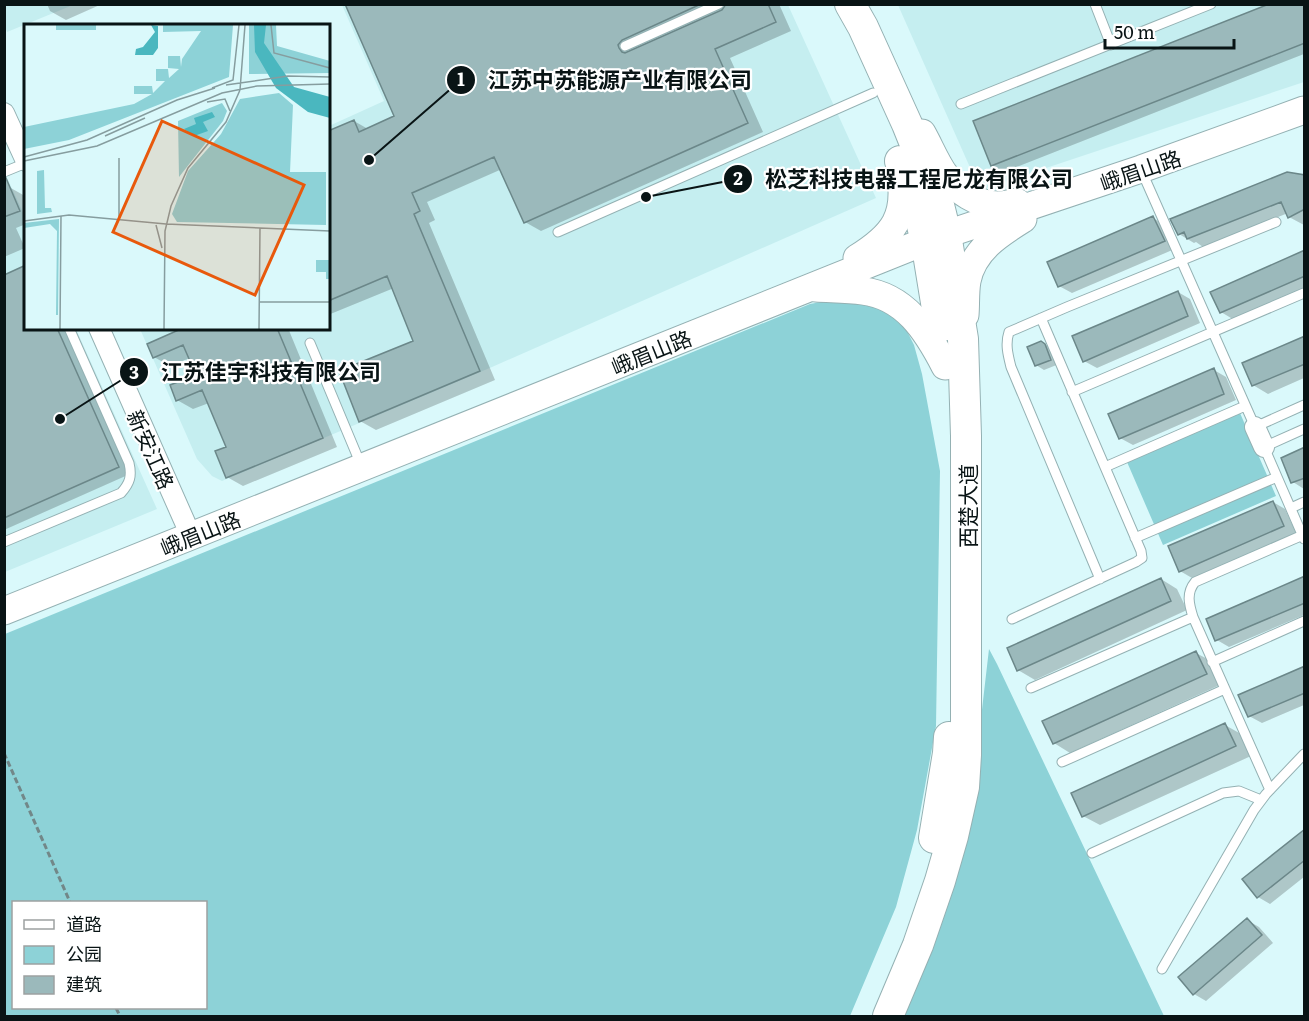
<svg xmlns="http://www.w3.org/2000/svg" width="1309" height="1021" font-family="Literata,'Noto Sans SC',serif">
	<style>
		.built { fill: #c5eef0 }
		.green { fill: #8dd2d7; fill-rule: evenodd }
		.shadow { fill: #0003 }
		.building { fill: #9bb9bb; stroke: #6b8789; stroke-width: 1.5 }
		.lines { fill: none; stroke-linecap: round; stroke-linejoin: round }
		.lane-casing { stroke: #94b1b3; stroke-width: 11 }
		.street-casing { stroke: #94b1b3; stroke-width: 22 }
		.secondary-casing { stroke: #94b1b3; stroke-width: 29 }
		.primary-casing { stroke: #94b1b3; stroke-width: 32 }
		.path { stroke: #728788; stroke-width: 3; stroke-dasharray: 6 3; stroke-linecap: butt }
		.lane { stroke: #fff; stroke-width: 9 }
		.street { stroke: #fff; stroke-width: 20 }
		.secondary { stroke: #fff; stroke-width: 27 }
		.primary { stroke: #fff; stroke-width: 30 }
		.labels { text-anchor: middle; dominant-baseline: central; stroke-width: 4.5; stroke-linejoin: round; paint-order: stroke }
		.street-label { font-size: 21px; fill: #091415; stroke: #fff }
		.inset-road { fill: none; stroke: #869d9f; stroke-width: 1.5 }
		.view { fill: #e8590c; fill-opacity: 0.15; stroke: #e8590c; stroke-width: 3 }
		.inset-edge { fill: none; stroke: #091415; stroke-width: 3 }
		.leader { fill: none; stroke: #091415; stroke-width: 2 }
		.callout-dot { fill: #091415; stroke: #fff; stroke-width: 2 }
		.mark-label { font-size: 18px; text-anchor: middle; font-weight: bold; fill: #fff }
		.callout-label { font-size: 22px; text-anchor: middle; font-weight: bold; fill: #091415; stroke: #fff; stroke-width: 4.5; stroke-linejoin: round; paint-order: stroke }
	</style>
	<rect width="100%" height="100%" fill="#daf9fb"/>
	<path class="built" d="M4 5 5 4 73 5 7 32 5 26Z
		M342 5H788L876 198 492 367 222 481 212 476 197 459 140 329 328 328 329 126 384 101Z
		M898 5H1304V82L980 190Z
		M4 171 25 217 26 328 76 329 157 509 5 572Z"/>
	<path class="green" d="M847 297 878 307 904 325 914 345 922 374 940 471 936 726 917 830 896 907 850 1016H5V634L810 304ZM14 902H206V1008H14Z
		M1240 413 1276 496 1163 545 1127 462Z
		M989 649 997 664 1164 1016H897L978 744Z"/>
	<path class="shadow" d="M47 4H102L66 20 50 11Z
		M346 4H779L791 31 730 58 763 132 541 231 525 222 502 169 427 202 435 220 429 223 495 380 376 430 360 421 415 342 394 288 328 315V132L354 121 368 129 396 117Z
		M1304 4V54L1004 172 992 165Z
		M1304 177V225L1289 217 1288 213 1203 247 1196 242 1194 243 1179 234Z
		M9 187 25 196 26 198V224L16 228 25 248 4 257V189Z
		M1153 218 1165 225 1177 248 1072 293 1059 286Z
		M1304 252V291L1236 321 1221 312Z
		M4 276 26 328H65L130 474 4 530Z
		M1178 292 1190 299 1200 323 1097 368 1084 361Z
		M187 328H288L337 447 243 486 227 477 228 448 209 403 193 409 177 400 198 376 190 358 170 366 154 357Z
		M1304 338V378L1268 394 1253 385Z
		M1041 342 1050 347 1059 364 1044 370 1036 365Z
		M1214 370 1226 377 1236 400 1133 445 1120 438Z
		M1304 449V489L1293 482Z
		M1273 502 1285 509 1296 533 1192 578 1180 571Z
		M1161 579 1177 589 1187 610 1035 680 1018 670Z
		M1304 580V615L1229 647 1217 640Z
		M1196 653 1213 662 1222 684 1070 753 1054 743Z
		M1304 668V705L1262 723 1249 716Z
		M1225 725 1241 734 1251 756 1100 825 1083 816Z
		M1304 831V877L1270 904 1258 897Z
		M1247 920 1259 927 1273 943 1206 1001 1194 994Z"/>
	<path class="building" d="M345 4H701L622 40 618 45 619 48 622 52 625 53 722 10 726 4H768L776 22 715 49 748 123 524 223 494 157 412 193 420 211 414 214 480 371 359 422 339 371 413 341 387 276 328 301V131L354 120 359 132 394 116Z
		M1269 4H1305V43L991 166 973 121Z
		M1287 172 1305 175V209L1288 218 1281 202 1187 239 1184 232 1178 235 1170 219Z
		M6 178 20 211 4 217V179Z
		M1153 216 1165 241 1058 287 1047 262Z
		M1305 250V276L1220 313 1210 292Z
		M26 265V328H57L119 467 4 518V275Z
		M1178 291 1188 316 1083 362 1072 336Z
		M183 328H277L323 438 226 478 215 451 226 447 202 390 176 401 170 385 196 375 183 345 153 358 147 344Z
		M1305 336V364L1252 386 1242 363Z
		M1041 341 1045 344 1051 360 1035 366 1027 347Z
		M1214 368 1224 394 1119 439 1108 414Z
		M1305 447V478L1291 483 1281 458Z
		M1273 501 1284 526 1179 572 1168 546Z
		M1305 576V603L1215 641 1206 619Z
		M1161 578 1171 601 1017 671 1007 648Z
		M1196 651 1207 674 1053 744 1042 721Z
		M1305 666V693L1248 717 1238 695Z
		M1225 723 1236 746 1082 817 1071 793Z
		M1305 829V860L1257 898 1242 879Z
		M1247 918 1262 935 1193 995 1178 977Z"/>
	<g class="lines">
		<g class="lane-casing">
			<path id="lane" d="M1095 4 1111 45
				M625 46 719 4
				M961 104 1211 4
				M4 172 26 163
				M1142 172 1255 427 1304 405
				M558 232 873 93
				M310 343 361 465
				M1072 392 1304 293
				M1105 467 1245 406
				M1291 508 1304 502
				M1135 538 1277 477
				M1304 539 1264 447 1304 429
				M4 542 121 493C130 483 132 476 129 463L69 328
				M1100 579 1011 367C1008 355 1005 344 1009 332L1067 307 1276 222
				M1012 619 1136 562 1142 558 1141 551 1041 318
				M1212 662 1304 621
				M1031 688 1193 617
				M1062 762 1225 689
				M1270 790 1193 617C1189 604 1186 593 1195 582L1303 535
				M1092 853 1223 793 1239 791 1261 800
				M1162 969 1254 810 1266 794 1304 754"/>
		</g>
		<g class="street-casing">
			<path id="street" d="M4 113 26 161
				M99 328 191 536
				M1255 427 1264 447"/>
		</g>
		<g class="secondary-casing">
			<path id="secondary" d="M922 133C930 147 936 163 945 175 958 191 977 205 998 205 1004 205 1011 203 1017 202
				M857 258C894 235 908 216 900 172
				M816 288C832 289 848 289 863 291 905 296 927 331 945 366
				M965 315C966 304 965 292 967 281 973 250 999 234 1023 219
				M4 611 926 241 1141 169 1304 110"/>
		</g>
		<g class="primary-casing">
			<path id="primary" d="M850 4 863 27 907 124 938 201 946 234 963 339 966 436V755L964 787 953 836 940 881 918 945 888 1016
				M900 161 918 210 926 241 940 327
				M934 838 948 753 949 737"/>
		</g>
		<path class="path" d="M4 753 70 902
			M116 1008 120 1016"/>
		<use href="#lane" class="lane"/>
		<use href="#street" class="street"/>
		<use href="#secondary" class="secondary"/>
		<use href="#primary" class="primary"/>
	</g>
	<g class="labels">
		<g class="street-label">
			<text transform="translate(1140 169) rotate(-19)">峨眉山路</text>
			<text transform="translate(651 351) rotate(-22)">峨眉山路</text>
			<text transform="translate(152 449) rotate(66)">新安江路</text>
			<text transform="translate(966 506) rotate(-90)">西楚大道</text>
			<text transform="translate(200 532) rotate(-22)">峨眉山路</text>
		</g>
	</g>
	<g transform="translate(24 24)">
		<rect width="306" height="306" fill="#daf9fb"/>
		<path d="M32 1H72V6H32ZM139 1H209L205 53 45 116 0 125V103L110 80 128 70H110V62H128L129 69 141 57H132V45H144L145 54 155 45 144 44V32H156L157 43 158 35 177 7 139 8ZM225 1H252L253 22 306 37V49L225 50ZM255 69 269 81 266 148H302V201L153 198 148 190 164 147 197 110 216 75ZM198 79 203 87 199 97 155 153 154 97ZM20 146 21 184H27L28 188 13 190V147ZM35 195 34 291H32L33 207 26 200 0 204V199ZM292 236H306V255H302V248H292Z" fill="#8dd2d7"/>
		<path d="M127 1 134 2V24L129 31H111L112 25 119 23 131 8ZM230 1H242L240 19 270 63 306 73V94L284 88 252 64 231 28ZM188 88 191 93 179 98 184 107 170 112 160 105 172 100 170 94Z" fill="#4ab7bf"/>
		<path class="inset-road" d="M247 1 250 29 306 44M202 61 264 52 306 53M188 64 209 56 215 1M216 66 221 1M183 78 201 75 206 87M81 112 121 94M0 133 63 116 153 76 191 64M95 134V196M0 137 73 122 198 69 233 62 306 60M0 197 45 191 142 200 306 207M132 201 138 224M236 278H306M36 305 37 192M140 305 141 207 147 182 164 144 202 98 216 66M235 305 236 204"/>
		<path class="view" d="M138 97 280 161 231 271 89 208Z"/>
		<rect width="306" height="306" class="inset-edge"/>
	</g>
	<path class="leader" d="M369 160L461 80M646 197L738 179M60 419L134 372"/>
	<g class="callout-dot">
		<circle cx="369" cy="160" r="6"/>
		<circle cx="646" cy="197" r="6"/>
		<circle cx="60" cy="419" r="6"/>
		<circle cx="461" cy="80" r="15"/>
		<circle cx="738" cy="179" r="15"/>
		<circle cx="134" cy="372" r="15"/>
	</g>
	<g class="mark-label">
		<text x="461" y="86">1</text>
		<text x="738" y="185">2</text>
		<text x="134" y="379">3</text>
	</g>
	<g class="callout-label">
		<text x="620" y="88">江苏中苏能源产业有限公司</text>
		<text x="919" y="187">松芝科技电器工程尼龙有限公司</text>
		<text x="271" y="380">江苏佳宇科技有限公司</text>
	</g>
	<rect width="1309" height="1021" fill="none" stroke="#091415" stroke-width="12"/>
	<rect x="12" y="901" width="195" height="108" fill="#ffffff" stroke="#9da1a1" stroke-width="1.5"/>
	<rect x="24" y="920" width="30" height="9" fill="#ffffff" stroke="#9da1a1" stroke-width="1.5"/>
	<text x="66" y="931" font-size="18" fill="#091415">道路</text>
	<rect x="24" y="946" width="30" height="18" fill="#8dd2d7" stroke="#9da1a1" stroke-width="1.5"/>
	<text x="66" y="961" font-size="18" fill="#091415">公园</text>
	<rect x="24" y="976" width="30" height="18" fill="#9bb9bb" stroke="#9da1a1" stroke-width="1.5"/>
	<text x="66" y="991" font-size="18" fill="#091415">建筑</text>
	<path d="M1105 39v9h129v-9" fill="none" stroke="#091415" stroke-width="3"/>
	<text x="1114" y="39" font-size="18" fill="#091415" stroke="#ffffff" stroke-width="4.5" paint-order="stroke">50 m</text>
</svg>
